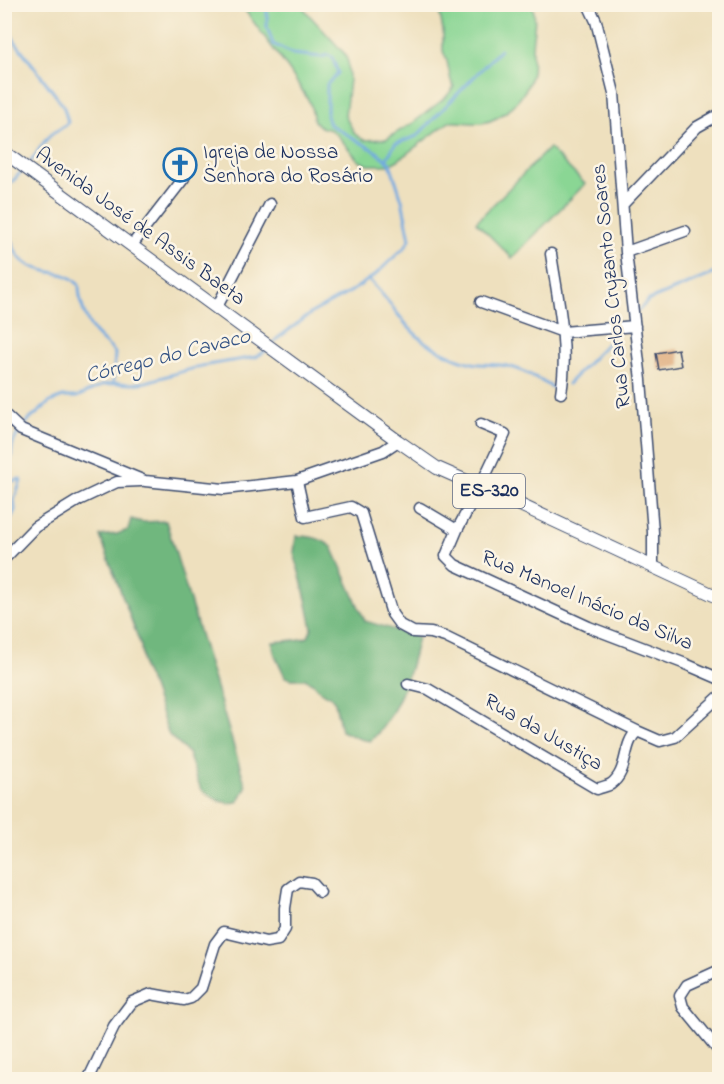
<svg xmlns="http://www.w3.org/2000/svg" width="724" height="1084" font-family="'Indie Flower',sans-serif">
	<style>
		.green { fill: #8ad694; stroke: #528279; stroke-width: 1.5 }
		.forest { fill: #6fb77e; stroke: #45736e; stroke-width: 1.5 }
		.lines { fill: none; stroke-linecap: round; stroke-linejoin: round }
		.stream { stroke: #71a9e0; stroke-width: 3 }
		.building { fill: #dba370 }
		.minor-casing { stroke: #3b4a6c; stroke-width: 13 }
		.major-casing { stroke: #3b4a6c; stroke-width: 14 }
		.minor { stroke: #fff; stroke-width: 10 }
		.major { stroke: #fff; stroke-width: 12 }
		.labels { text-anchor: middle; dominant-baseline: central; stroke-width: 5; stroke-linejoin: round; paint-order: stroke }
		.shield { fill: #fcf5e5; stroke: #5e6a86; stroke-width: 1.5 }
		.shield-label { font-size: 20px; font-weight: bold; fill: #1b2f5e }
		.poi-label { font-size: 21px; fill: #1b2f5e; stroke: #fcf5e5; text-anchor: start }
		.street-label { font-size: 21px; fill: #1b2f5e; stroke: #fcf5e5 }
		.water-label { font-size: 22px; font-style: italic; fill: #355485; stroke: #fcf5e5 }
	</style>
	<rect width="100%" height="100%" fill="#fcf5e5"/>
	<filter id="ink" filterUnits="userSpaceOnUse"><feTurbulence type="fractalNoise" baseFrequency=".0167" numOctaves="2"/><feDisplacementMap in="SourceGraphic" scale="12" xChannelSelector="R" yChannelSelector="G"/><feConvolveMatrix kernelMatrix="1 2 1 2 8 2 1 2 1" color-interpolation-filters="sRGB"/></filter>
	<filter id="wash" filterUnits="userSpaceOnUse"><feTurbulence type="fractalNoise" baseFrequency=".008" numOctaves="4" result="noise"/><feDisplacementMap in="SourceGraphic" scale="24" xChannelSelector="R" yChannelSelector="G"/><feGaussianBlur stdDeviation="1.35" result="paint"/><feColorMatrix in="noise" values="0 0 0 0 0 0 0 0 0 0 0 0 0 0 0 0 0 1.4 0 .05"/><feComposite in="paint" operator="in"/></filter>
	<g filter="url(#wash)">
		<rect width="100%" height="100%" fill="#eee0be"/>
		<path class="green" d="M241 5H301L311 17 344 53 348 62 349 79 345 116 355 134 364 140 386 139 413 123 446 97 454 87 451 81 447 61 443 51V30L438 5H532C538 20 532 34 532 50 532 58 533 66 532 73 527 96 505 119 482 123 471 124 460 121 449 122L398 160 389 165H369L359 161 339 137 331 130 321 127 314 121 312 111 309 101 289 70Z
			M549 148 585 184 512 258 476 222Z"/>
		<path class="forest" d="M131 519 142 522 166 521 246 787 240 799 237 802 229 803 220 801 201 790 188 753 169 735 151 684 143 668 141 646 100 536 117 534 128 530Z
			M296 536C311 536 321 538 332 547L365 621 418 637C410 674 398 715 370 741L360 739 341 731 335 702 330 696 322 693 314 684 305 679H292L285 677C281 665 272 655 273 642 285 640 296 642 308 637L312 628 306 599 294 553Z"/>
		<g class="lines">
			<path class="stream" d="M267 4V27L273 44 293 54 321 57 328 55 332 57 334 62 338 73C335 78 331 80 327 84V118L329 124 377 152 390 163 402 200 410 239 405 247 374 276 350 292 313 312 278 338 271 345
				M4 21 14 40 57 97 64 108 68 122C63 128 58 130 52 134 43 141 38 152 31 161
				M386 160 395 144 417 136 500 50
				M4 191 20 173
				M4 198C6 214 9 250 23 261 29 267 41 270 50 272 63 274 70 275 79 285 79 300 85 319 94 332 100 339 109 346 115 353L113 384
				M368 279C389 298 404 329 428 344 441 352 464 363 479 364 489 365 498 364 507 366 525 370 541 381 557 390
				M639 310 649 300 720 271
				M568 384 614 336
				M23 428 28 421 50 402 63 397H77L103 385 117 383 131 384 146 382 201 366 256 357 267 350
				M4 468C12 462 11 458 12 448 12 443 16 438 18 433
				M4 480 14 481 20 479 21 481 14 500 15 510 11 518 4 526"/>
		</g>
		<g id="blocks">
			<path class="building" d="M678 349 681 366 659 370 656 353Z"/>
		</g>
	</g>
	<g filter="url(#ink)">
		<use href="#blocks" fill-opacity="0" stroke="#3b4a6c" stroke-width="1.5"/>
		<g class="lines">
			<g class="minor-casing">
				<path id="minor" d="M588 4 596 21 614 93 626 252 641 380 653 532V567
					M623 204 697 127 720 114
					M132 245 184 178
					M626 252 685 231
					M551 254C558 300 569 347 561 393
					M481 302 563 332 635 326
					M217 307 270 204
					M4 414 21 430 145 481 224 489 297 481 383 451 398 441
					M481 424 505 434 480 487 457 530 446 556 455 565 589 627 683 663 720 679
					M297 481 305 517 351 507 361 513 392 614 400 625 413 632 431 633 445 637 637 731
					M420 508 457 530
					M4 559 35 527 79 500 117 482 141 481
					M408 684 428 689 597 789C602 787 608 786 611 784 629 771 622 745 637 731L660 741 675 737 720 696
					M720 970 687 985 680 996 683 1007 720 1052
					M88 1080 114 1026 132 1002 151 994 184 1000 191 998 201 988 215 944 224 932 266 942 278 940 285 929V908L288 889 299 881 312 883 320 892"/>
			</g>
			<g class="major-casing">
				<path id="major" d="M4 152 398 441 437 468 503 497 720 598"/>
			</g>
			<use href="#minor" class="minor"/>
			<use href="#major" class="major"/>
		</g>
	</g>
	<defs>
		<g id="church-ring" transform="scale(1.725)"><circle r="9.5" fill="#fcf5e5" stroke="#1f6fb2" stroke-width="1.5"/><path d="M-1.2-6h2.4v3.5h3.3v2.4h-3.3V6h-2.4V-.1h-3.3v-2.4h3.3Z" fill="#1f6fb2"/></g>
	</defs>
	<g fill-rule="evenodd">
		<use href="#church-ring" x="180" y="165"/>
	</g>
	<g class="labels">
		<rect class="shield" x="453" y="474" width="72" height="34" rx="4.5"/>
		<g class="shield-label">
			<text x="489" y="491">ES-320</text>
		</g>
		<g class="poi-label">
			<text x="203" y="153">Igreja de Nossa<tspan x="203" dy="24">Senhora do Rosário</tspan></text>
		</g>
		<g class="street-label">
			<text transform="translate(140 227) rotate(36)">Avenida José de Assis Baeta</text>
			<text transform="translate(612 286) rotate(-96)">Rua Carlos Cryzanto Soares</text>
			<text transform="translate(587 601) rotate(23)">Rua Manoel Inácio da Silva</text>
			<text transform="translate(543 733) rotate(30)">Rua da Justiça</text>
		</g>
		<g class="water-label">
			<text transform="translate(168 357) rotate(-14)">Córrego do Cavaco</text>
		</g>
	</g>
	<rect width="724" height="1084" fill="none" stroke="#fcf5e5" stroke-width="24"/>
</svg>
